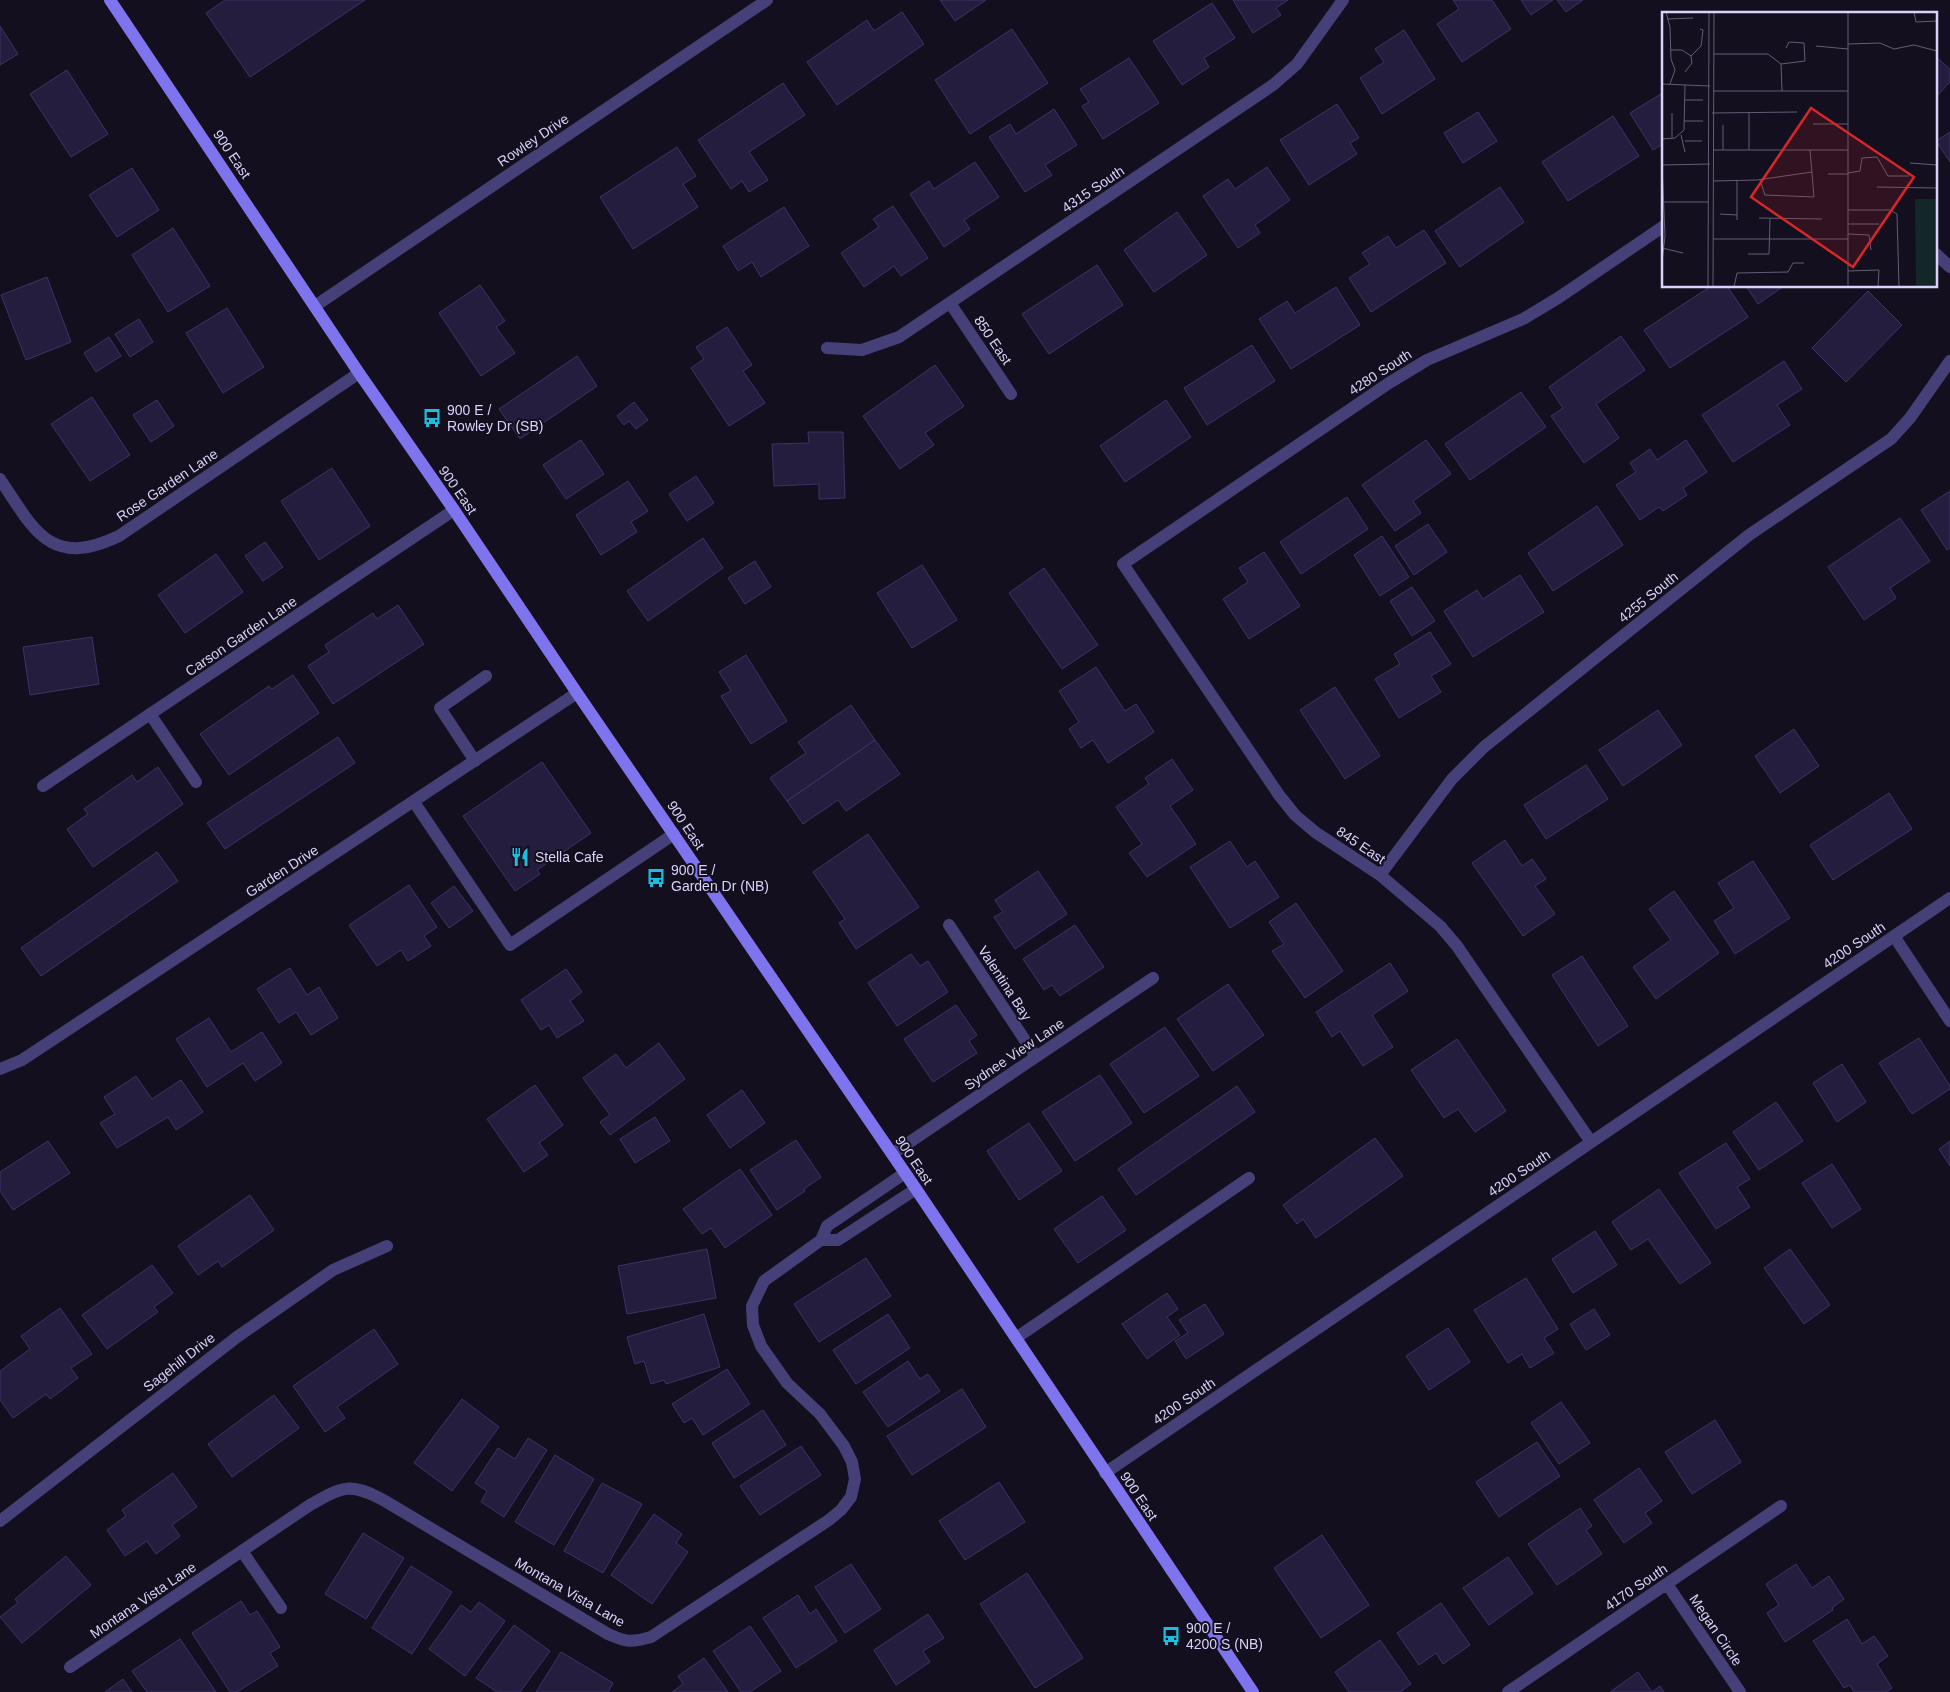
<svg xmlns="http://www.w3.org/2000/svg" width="1950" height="1692" font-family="Helvetica,sans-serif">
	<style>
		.building { fill: #251d3d; stroke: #3f3266 }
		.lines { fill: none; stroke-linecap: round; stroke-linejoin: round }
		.lane { stroke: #454078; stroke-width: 12 }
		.street { stroke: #454078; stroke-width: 12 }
		.secondary { stroke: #7e75ee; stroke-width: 12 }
		.labels { text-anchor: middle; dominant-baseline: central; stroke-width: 4; stroke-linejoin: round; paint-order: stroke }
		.street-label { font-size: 14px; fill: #d9d2f9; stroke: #130f1f }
		.poi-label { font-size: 14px; fill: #d9d2f9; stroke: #130f1f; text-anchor: start }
		.inset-road { fill: none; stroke: #625d76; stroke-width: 1 }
		.view { fill: #d62828; fill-opacity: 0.15; stroke: #d62828; stroke-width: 2.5 }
		.inset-edge { fill: none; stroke: #d9d2f9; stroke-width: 2.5 }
	</style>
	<rect width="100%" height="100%" fill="#130f1f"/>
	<path class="building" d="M225 0H365L250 77 206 13Z
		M940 0H986L955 21Z
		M1233 0H1288L1276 8 1281 15 1253 33Z
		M1453 0H1492L1511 29 1462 62 1437 24 1459 9Z
		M1521 0H1553L1531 15Z
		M1557 0H1583L1566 12Z
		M1212 3 1235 38 1204 58 1209 67 1182 85 1153 41Z
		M902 12 924 44 837 105 807 62 867 20 874 31Z
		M0 26 18 54 0 65Z
		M1012 29 1048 83 970 134 935 80Z
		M1404 30 1435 79 1382 114 1360 78 1384 62 1375 49Z
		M1936 57 1950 69V82L1936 97Z
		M1129 58 1159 103 1103 139 1082 106 1089 102 1080 89Z
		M67 70 108 134 71 157 30 94Z
		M783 83 805 115 749 152 768 180 749 192 742 181 731 189 698 140Z
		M1664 92V143L1653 150 1630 113Z
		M1337 104 1359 138 1350 143 1357 154 1309 185 1280 140Z
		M1054 109 1077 145 1045 165 1052 175 1025 192 989 137 1010 124 1016 134Z
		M1478 112 1497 141 1463 163 1444 133Z
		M1613 116 1639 156 1568 201 1542 162Z
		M1950 132V162L1936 141Z
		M677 147 696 176 683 184 698 207 633 249 600 197Z
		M975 162 999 197 964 220 970 229 944 247 910 194 929 181 934 189Z
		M1267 167 1290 200 1255 225 1260 233 1238 248 1203 196 1228 179 1235 189Z
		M132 168 159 210 117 237 89 195Z
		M1500 187 1524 222 1460 267 1435 231Z
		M893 206 928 258 901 276 894 266 864 287 841 253 879 227 873 219Z
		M784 207 809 246 761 277 752 262 738 271 723 246Z
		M1177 212 1207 255 1154 292 1124 250Z
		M173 228 210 286 168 312 132 255Z
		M1424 230 1446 263 1371 312 1349 278 1370 264 1362 253 1388 236 1396 248Z
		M1097 265 1123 305 1049 354 1022 314Z
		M47 277 71 342 26 360 1 295Z
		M480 285 505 321 496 327 515 353 481 376 439 313Z
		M1711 286H1727L1748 317 1670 368 1644 330Z
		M1746 286H1784L1758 304Z
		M1336 287 1360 325 1291 369 1259 319 1287 301 1295 313Z
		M1868 291 1902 325 1846 382 1812 348Z
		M227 308 264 367 223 393 186 333Z
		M139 319 153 342 130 357 115 334Z
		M727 327 752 365 743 371 765 403 729 426 691 368 704 359 696 347Z
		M1621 336 1645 370 1596 404 1619 438 1584 463 1551 416 1563 408 1549 387Z
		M109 337 121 356 96 372 84 353Z
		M1252 345 1275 381 1207 425 1184 388Z
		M577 356 597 386 520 439 499 409Z
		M1784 361 1802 389 1777 405 1790 425 1733 462 1702 415Z
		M935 365 964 406 925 433 934 445 900 469 863 416Z
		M1521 392 1546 427 1470 480 1445 444Z
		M92 397 130 455 90 481 51 424Z
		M157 400 174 426 151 442 133 415Z
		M1166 400 1191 437 1125 482 1100 446Z
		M634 402 648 420 636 429 629 421 624 425 617 416Z
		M808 432H843L845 498 819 499V484L774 486 772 444 809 443Z
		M581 440 604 474 566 499 543 465Z
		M1426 440 1451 474 1413 501 1421 513 1395 531 1362 485Z
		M1686 440 1707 472 1683 488 1687 495 1663 511 1659 507 1640 520 1616 485 1636 472 1630 463 1650 449 1657 460Z
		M332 468 370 526 319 560 281 501Z
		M696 476 714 503 687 521 669 494Z
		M628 481 648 511 631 522 637 532 601 555 576 515Z
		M1950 491V548L1947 550 1921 510Z
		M1347 497 1368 529 1301 574 1280 542Z
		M1597 506 1623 545 1553 591 1528 553Z
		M1900 518 1930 561 1890 588 1896 598 1864 620 1828 567Z
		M1428 524 1447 552 1414 575 1395 546Z
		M1382 536 1409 577 1380 596 1354 555Z
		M703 538 723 568 648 621 627 591Z
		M265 542 283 567 263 581 245 556Z
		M1264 552 1300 606 1249 639 1223 599 1248 582 1239 568Z
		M216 554 243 592 185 633 158 595Z
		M755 561 771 587 745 604 728 578Z
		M922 565 957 620 912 648 877 593Z
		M1044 568 1098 645 1062 669 1009 593Z
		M1520 575 1544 612 1473 657 1444 611 1477 590 1483 599Z
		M1412 587 1435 621 1412 636 1390 601Z
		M398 605 424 644 333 704 308 666 329 652 325 645 373 613 377 619Z
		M1430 632 1451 664 1431 676 1441 692 1399 718 1375 679 1400 664 1394 654Z
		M92 637 99 684 30 695 23 647Z
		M746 655 787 721 751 744 721 696 731 691 719 672Z
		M1096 667 1125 711 1136 704 1154 732 1108 763 1093 740 1081 748 1069 729 1079 722 1059 691Z
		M293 675 319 713 229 775 200 734 269 686 272 689Z
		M1335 687 1380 756 1345 779 1300 710Z
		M851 705 875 740 787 801 770 778 806 753 798 742Z
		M1658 710 1682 745 1623 786 1599 750Z
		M1794 729 1819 766 1780 793 1755 756Z
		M338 737 355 763 225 849 207 823Z
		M875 740 900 774 846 811 838 800 803 824 787 801Z
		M1172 759 1193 790 1170 806 1196 844 1147 877 1129 853 1142 844 1116 807 1149 784 1145 778Z
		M542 762 591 833 537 870 540 874 515 891 463 816Z
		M1586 765 1608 799 1546 839 1524 805Z
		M158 767 183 804 93 867 67 829 88 814 84 809 132 775 137 782Z
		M1889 793 1912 829 1833 880 1810 845Z
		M868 834 919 907 856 949 839 923 845 919 813 872Z
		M1505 840 1522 866 1532 859 1546 879 1535 886 1555 914 1523 936 1472 863Z
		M1230 841 1247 867 1255 861 1279 897 1230 928 1190 867Z
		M157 852 178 881 41 976 21 948Z
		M1753 861 1790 918 1735 954 1714 921 1734 908 1718 883Z
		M1038 871 1067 914 1015 949 994 917 1003 912 995 900Z
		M409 885 437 927 424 936 431 946 408 961 401 950 377 966 349 925Z
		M454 886 473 911 449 928 431 903Z
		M1674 891 1719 953 1656 999 1633 967 1671 940 1649 909Z
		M1296 903 1343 971 1305 998 1272 951 1284 944 1269 922Z
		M1075 925 1104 967 1060 996 1052 985 1044 990 1023 959Z
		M911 954 920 966 928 961 948 992 897 1026 868 983Z
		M1582 956 1628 1026 1598 1046 1552 975Z
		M1390 963 1408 991 1372 1015 1393 1047 1363 1066 1340 1031 1332 1037 1316 1012Z
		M290 968 307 995 319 987 338 1018 311 1035 296 1012 279 1023 257 989Z
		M566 969 582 992 570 1001 584 1021 557 1038 549 1025 541 1030 521 1000Z
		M1228 984 1264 1035 1213 1071 1177 1019Z
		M956 1005 977 1035 969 1041 977 1053 933 1082 904 1039Z
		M209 1018 231 1052 262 1032 282 1063 255 1081 243 1063 207 1087 176 1039Z
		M1165 1027 1199 1076 1144 1113 1110 1064Z
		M1919 1038 1950 1086V1089L1912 1114 1879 1063Z
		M1457 1039 1506 1111 1475 1132 1458 1109 1444 1118 1411 1070Z
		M659 1043 685 1079 610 1135 600 1122 610 1115 583 1078 616 1054 626 1068Z
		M1842 1064 1866 1102 1837 1122 1813 1083Z
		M1100 1075 1132 1123 1075 1161 1042 1112Z
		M136 1076 152 1099 181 1080 203 1112 176 1130 168 1117 117 1148 100 1123 115 1114 104 1097Z
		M535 1085 563 1125 539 1143 548 1155 524 1172 487 1119Z
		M1237 1086 1255 1112 1136 1195 1118 1169Z
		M742 1090 765 1123 730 1148 707 1115Z
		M1776 1102 1803 1141 1759 1170 1733 1132Z
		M655 1117 670 1141 635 1163 620 1139Z
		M1029 1123 1062 1171 1019 1200 987 1151Z
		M1375 1138 1403 1176 1316 1238 1303 1219 1297 1224 1283 1205Z
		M796 1140 821 1177 804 1189 805 1191 777 1210 750 1170Z
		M48 1141 70 1173 13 1210 0 1191V1172Z
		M1950 1141V1166L1939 1149Z
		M1726 1143 1750 1179 1737 1187 1750 1207 1716 1229 1679 1173Z
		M1832 1164 1861 1209 1832 1228 1802 1183Z
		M740 1169 772 1215 725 1248 711 1228 702 1234 683 1209Z
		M1659 1189 1711 1263 1680 1284 1648 1239 1631 1250 1612 1222Z
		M250 1195 274 1230 222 1267 218 1261 198 1275 178 1246Z
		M1102 1196 1126 1230 1078 1263 1054 1229Z
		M1595 1231 1617 1265 1573 1293 1552 1259Z
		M707 1249 716 1298 627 1314 618 1266Z
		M1790 1249 1830 1305 1804 1324 1764 1268Z
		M866 1258 891 1296 819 1342 794 1304Z
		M152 1265 173 1293 154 1307 158 1312 107 1349 82 1315Z
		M1526 1278 1558 1329 1544 1338 1554 1353 1530 1368 1522 1354 1508 1363 1474 1310Z
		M1167 1293 1178 1309 1167 1317 1180 1335 1147 1359 1122 1324Z
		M1205 1304 1224 1334 1186 1359 1175 1341 1188 1333 1179 1320Z
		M60 1308 92 1354 71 1368 78 1378 50 1399 46 1394 13 1418 0 1400V1371L30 1349 21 1336Z
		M1594 1309 1610 1335 1586 1350 1570 1324Z
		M704 1314 720 1367 666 1384 664 1380 651 1384 644 1361 635 1364 627 1337Z
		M888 1314 910 1348 856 1384 833 1350Z
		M1448 1328 1470 1362 1429 1390 1406 1356Z
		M374 1329 398 1364 337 1407 345 1418 325 1432 293 1386Z
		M908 1361 920 1379 928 1374 940 1391 888 1427 863 1392Z
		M727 1369 750 1404 703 1435 692 1418 684 1423 672 1404Z
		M962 1389 986 1427 912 1475 887 1436Z
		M274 1395 299 1428 232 1477 208 1444Z
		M462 1399 499 1427 452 1491 414 1463Z
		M1561 1402 1590 1443 1559 1464 1531 1423Z
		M763 1410 786 1445 734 1478 712 1443Z
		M1715 1420 1741 1462 1692 1494 1665 1452Z
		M528 1438 547 1450 504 1517 481 1502 487 1491 475 1483 498 1448 515 1459Z
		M1537 1442 1560 1476 1499 1517 1476 1482Z
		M801 1446 821 1475 760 1515 740 1486Z
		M555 1455 594 1479 554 1545 515 1522Z
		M1639 1468 1662 1501 1645 1513 1652 1523 1624 1543 1594 1500Z
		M173 1473 197 1507 172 1525 180 1536 156 1554 147 1541 125 1556 107 1530 126 1516 122 1510Z
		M999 1482 1025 1522 965 1560 939 1521Z
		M602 1483 642 1504 603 1573 564 1551Z
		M1580 1508 1592 1526 1586 1530 1602 1554 1557 1585 1528 1544Z
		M654 1514 682 1534 676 1543 688 1552 652 1604 611 1575Z
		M363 1533 404 1558 366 1619 325 1594Z
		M1322 1535 1369 1605 1321 1638 1274 1568Z
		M66 1556 91 1585 22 1643 0 1617 18 1603 15 1599Z
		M1508 1557 1533 1593 1489 1625 1463 1588Z
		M851 1564 881 1609 845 1633 815 1587Z
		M1796 1564 1812 1588 1829 1576 1844 1599 1832 1608 1833 1610 1785 1642 1767 1613 1779 1605 1766 1584Z
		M411 1566 452 1592 412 1654 372 1628Z
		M1027 1573 1083 1658 1035 1688 980 1604Z
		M798 1595 810 1614 816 1609 837 1641 796 1668 763 1618Z
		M241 1601 250 1615 257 1611 280 1647 270 1653 278 1666 237 1692H230L192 1633Z
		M479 1602 505 1621 465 1676 429 1649 461 1605 471 1612Z
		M1441 1603 1470 1645 1443 1664 1436 1653 1419 1665 1397 1633Z
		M928 1614 944 1638 923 1651 930 1662 896 1685 874 1650Z
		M1847 1619 1862 1644 1874 1636 1888 1656 1877 1664 1892 1688 1886 1692H1854L1850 1685 1844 1688 1813 1641Z
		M514 1625 550 1651 520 1692H497L476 1678Z
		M750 1626 781 1671 750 1692H741L713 1651Z
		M180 1639 216 1692H147L132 1671Z
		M1380 1640 1411 1684 1400 1692H1349L1335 1672Z
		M561 1652 613 1683 608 1692H536Z
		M704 1658 728 1692H672L683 1684 678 1676Z
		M1638 1672 1652 1692 1660 1686 1664 1692H1610Z
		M123 1679 132 1692H105Z"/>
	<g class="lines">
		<path class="lane" d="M150 714 196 782
			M475 761 440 708 486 676
			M414 802 510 945 674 834
			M1894 936 1950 1021
			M1016 1338 1249 1178
			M242 1551 281 1608"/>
		<path class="street" d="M1936 254 1950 267
			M950 303 1011 394
			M315 306 767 0
			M827 348 862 350 899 337 1273 85 1297 64 1343 0
			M0 479C34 530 50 569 119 536L359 373
			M43 786 454 510
			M1380 875 1452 779 1484 747 1749 535 1891 439 1910 418 1950 361
			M949 925 1036 1057
			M0 1069 22 1060 577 693
			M1591 1142 1457 946 1440 926 1380 875 1315 832 1295 815 1279 795 1123 564 1389 383 1427 360 1523 319 1558 298 1664 226
			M892 1154 1153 978
			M821 1240H838L916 1189
			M1105 1473 1950 898
			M0 1521 237 1337 333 1270 387 1246
			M1667 1584 1740 1692
			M70 1667 310 1505C343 1486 351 1482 385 1501L608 1634C626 1642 631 1643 651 1637L829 1520 841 1510 851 1497 855 1479 852 1462 844 1446 820 1414 787 1383 761 1346 753 1325 752 1306 764 1281 821 1240 827 1226 905 1173
			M1508 1692 1781 1506"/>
		<path class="secondary" d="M110 0 359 373 454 510 577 693 916 1189 1253 1692"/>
	</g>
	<defs>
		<g id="bus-bare" transform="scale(1.5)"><path d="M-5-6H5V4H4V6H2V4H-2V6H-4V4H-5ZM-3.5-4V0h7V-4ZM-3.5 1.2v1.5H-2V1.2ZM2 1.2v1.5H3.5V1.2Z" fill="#1bbfdd" stroke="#130f1f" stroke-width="2.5" paint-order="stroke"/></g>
		<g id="restaurant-bare" transform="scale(1.5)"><path d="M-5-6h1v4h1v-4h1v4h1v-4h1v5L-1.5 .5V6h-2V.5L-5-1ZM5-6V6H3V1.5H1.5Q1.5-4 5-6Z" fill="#1bbfdd" stroke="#130f1f" stroke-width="2.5" paint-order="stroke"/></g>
	</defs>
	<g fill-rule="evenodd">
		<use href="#bus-bare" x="432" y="418"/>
		<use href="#restaurant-bare" x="520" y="857"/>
		<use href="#bus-bare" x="656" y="878"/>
		<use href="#bus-bare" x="1171" y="1636"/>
	</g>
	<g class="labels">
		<g class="street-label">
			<text transform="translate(533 140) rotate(-34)">Rowley Drive</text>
			<text transform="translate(232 154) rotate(56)">900 East</text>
			<text transform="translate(1093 189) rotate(-34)">4315 South</text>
			<text transform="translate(993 340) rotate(56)">850 East</text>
			<text transform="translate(1380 372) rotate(-33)">4280 South</text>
			<text transform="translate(167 485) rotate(-34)">Rose Garden Lane</text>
			<text transform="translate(458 490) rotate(55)">900 East</text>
			<text transform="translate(1648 597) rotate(-39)">4255 South</text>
			<text transform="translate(241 636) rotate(-34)">Carson Garden Lane</text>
			<text transform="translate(686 825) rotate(56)">900 East</text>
			<text transform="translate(1361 845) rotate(34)">845 East</text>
			<text transform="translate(282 871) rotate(-33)">Garden Drive</text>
			<text transform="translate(1854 945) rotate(-34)">4200 South</text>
			<text transform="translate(1005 983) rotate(57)">Valentina Bay</text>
			<text transform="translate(1014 1054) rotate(-34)">Sydnee View Lane</text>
			<text transform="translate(914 1160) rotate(56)">900 East</text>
			<text transform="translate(1519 1173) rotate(-34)">4200 South</text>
			<text transform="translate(179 1362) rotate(-38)">Sagehill Drive</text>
			<text transform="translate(1184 1401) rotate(-34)">4200 South</text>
			<text transform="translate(1139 1496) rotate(56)">900 East</text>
			<text transform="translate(1636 1587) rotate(-34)">4170 South</text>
			<text transform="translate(570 1592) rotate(30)">Montana Vista Lane</text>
			<text transform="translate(143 1600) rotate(-34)">Montana Vista Lane</text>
			<text transform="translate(1716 1630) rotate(56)">Megan Circle</text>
		</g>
		<g class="poi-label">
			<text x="447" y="410">900 E /<tspan x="447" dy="16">Rowley Dr (SB)</tspan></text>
			<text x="535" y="857">Stella Cafe</text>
			<text x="671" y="870">900 E /<tspan x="671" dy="16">Garden Dr (NB)</tspan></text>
			<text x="1186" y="1628">900 E /<tspan x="1186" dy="16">4200 S (NB)</tspan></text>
		</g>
	</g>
	<g transform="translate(1662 12)">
		<rect width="275" height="275" fill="#130f1f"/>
		<path d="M253 187H275V275H254Z" fill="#132728"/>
		<path class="inset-road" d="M4 0 8 15 9 47 13 58 8 72M252 0 254 10 275 9M5 7 31 6M186 32 218 31 232 37 252 33 275 39M154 34 186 37M8 38H20L29 44M52 42H106L119 52M29 44 39 34 41 18 38 17M119 52 143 49 142 31 127 30 124 36M119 52 120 79M23 60 30 51 29 44M0 72 48 74M51 79H186M22 88H41M10 101V126M50 101 135 100M87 101V138M22 109H41M151 112H186M19 123 23 140M0 127 13 126 22 118 23 73M23 129H40M51 138H186M61 138V113M248 151 275 153M0 153 48 152M186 161 198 159 200 146 215 145 226 164H247M166 162H186M98 168 103 183 152 185 148 138M51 169 95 168 150 160M215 175 275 176M2 190H47M186 198H228L235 202 237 275M58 202 75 203M97 206 160 207M75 208V168M186 212H217M186 222 207 223 209 238M51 227H186M0 236 21 241M86 242H107L108 207M0 250 3 224 0 153M186 259 217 258 216 275M46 275 47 0M51 275 52 0M72 275 75 261 126 260 131 251H142M186 275V0"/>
		<path class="view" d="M149 96 252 165 191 255 89 185Z"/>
		<rect width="275" height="275" class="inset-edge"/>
	</g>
</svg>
